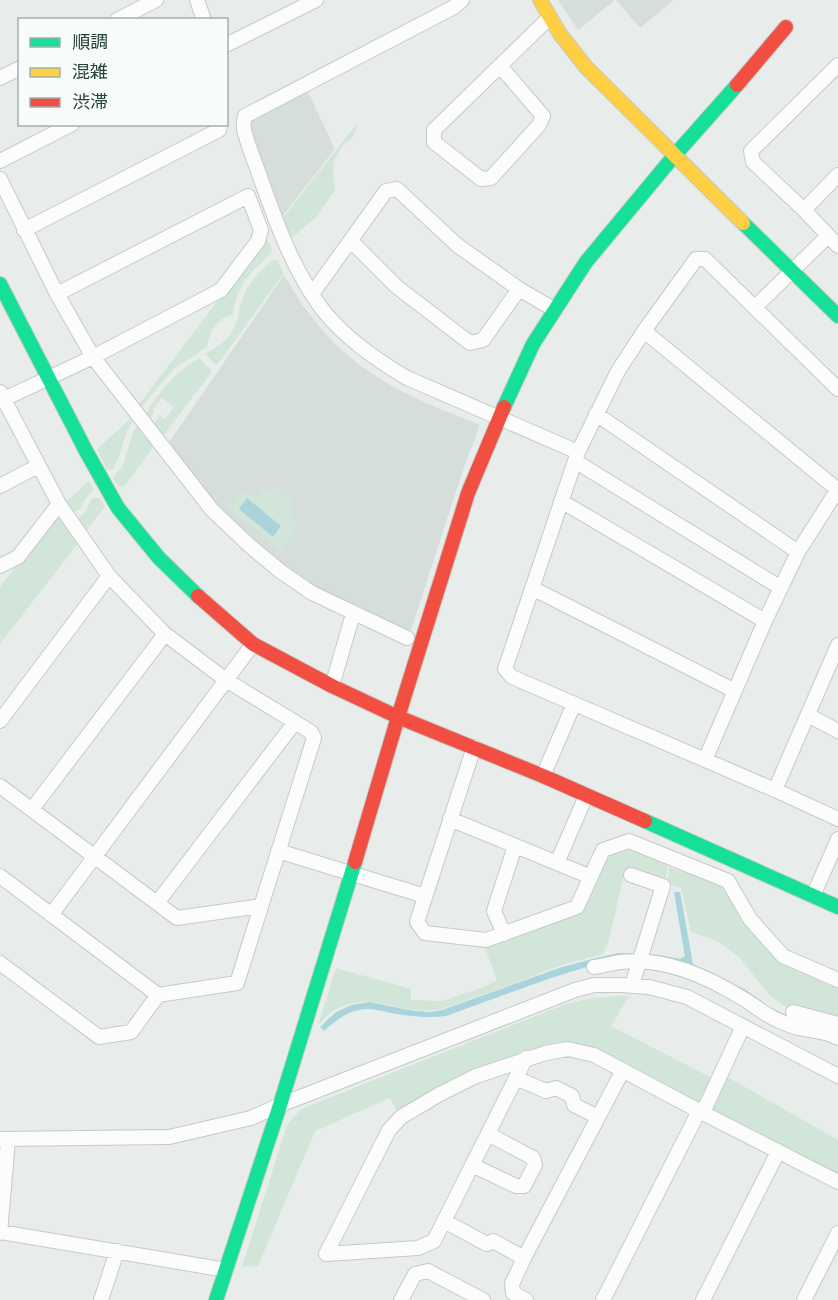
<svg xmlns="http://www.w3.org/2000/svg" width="838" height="1300" font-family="'Nunito Sans','Noto Sans JP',sans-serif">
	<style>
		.built { fill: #d6dedb }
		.green { fill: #d1e6d8 }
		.water { fill: #a9d4db }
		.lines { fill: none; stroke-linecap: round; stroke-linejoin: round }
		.street-casing { stroke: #c5cac8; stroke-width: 16 }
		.fast-casing { stroke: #c3cbc8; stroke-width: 16 }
		.slow-casing { stroke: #c3cbc8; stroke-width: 16 }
		.jam-casing { stroke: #c3cbc8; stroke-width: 16 }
		.street { stroke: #fcfcfc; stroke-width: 14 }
		.fast { stroke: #16e098; stroke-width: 14 }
		.slow { stroke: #ffcf43; stroke-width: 14 }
		.jam { stroke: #f24e42; stroke-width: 14 }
	</style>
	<rect width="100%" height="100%" fill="#e8edeb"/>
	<path class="built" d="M558 0H615L578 30Z
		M616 0H674L640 28Z
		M307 90 335 149 281 218 248 126 250 119Z
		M284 275 302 304 318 325 337 346 362 367 393 387 426 403 480 425 466 461 411 630 402 632 345 605 292 573 239 531 193 478 170 447V441Z"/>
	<path class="green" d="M359 121 352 139 343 145 334 161 333 176 335 190 316 217 293 237 288 236 282 219Z
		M266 237 272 249C268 258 260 264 253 271 242 283 234 298 233 314 217 318 209 332 207 347L175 368 156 389 143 406 138 408 137 407Z
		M273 260H277L284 273 218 364H215L205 354C223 343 233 338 238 316 240 308 241 300 245 293 251 279 262 270 273 260Z
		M199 358 211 370V373L162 437 153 427 154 423 160 415 165 419 174 407 162 398 153 409 154 411 150 420 146 417V413C161 389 175 373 199 358Z
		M132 417V423C123 435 122 454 113 469L107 470 97 449Z
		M136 427H140L153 443 152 449 124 487 118 486 113 479 115 475 123 465 133 432Z
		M89 481 93 488V491C92 492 87 497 86 498 80 506 84 511 70 512L65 503Z
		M244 489 255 497 261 494V490L281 489 282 496 291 495 292 515 288 516V519H292L299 526 280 551 229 507Z
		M93 498H100L105 507 84 533 76 521C79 516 81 516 85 512 88 508 89 502 93 498Z
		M55 516 61 517 78 543 0 644V587Z
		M628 847 668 866 665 883 631 873 624 874 608 944 603 954 561 965 510 985 442 1009C433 1010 423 1011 414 1010 383 1006 367 994 336 1009 329 1013 323 1020 318 1025L336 968 411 989V1000L442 1001 484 987 497 980 485 948 583 910 606 858 610 853Z
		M669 867 724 886 746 923 838 987V1020L786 1007 770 996 740 958 717 941 691 932 681 888 667 883Z
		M629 996 611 1026 714 1079 701 1105 566 1044H553L536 1048 458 1076 398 1113 390 1098 315 1131 258 1266 242 1267 287 1125 301 1109 566 1004C587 998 607 996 629 996Z
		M724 1075 838 1140V1176L707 1108Z"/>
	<path class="water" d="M247 498 281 526 273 537 239 509Z
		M674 892H680L693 964 746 990 768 1006 784 1014 838 1028 788 1020 688 966 596 964 551 978 446 1016C432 1018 418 1017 403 1015 392 1014 381 1010 370 1009 351 1008 337 1019 324 1031L320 1027 336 1012 352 1005 369 1002 414 1011 431 1012 442 1010 562 967 596 958 619 953 660 955 681 959 682 957H685Z"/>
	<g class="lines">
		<g class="street-casing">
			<path id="street" d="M197 0 204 20
				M462 0 454 7 245 116C244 120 243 125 244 129 247 144 255 162 260 177 276 222 293 270 322 309 345 338 375 359 407 378L578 452
				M117 20 156 0
				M226 45 316 0
				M838 65 751 151 753 162 804 210 838 246
				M500 66 543 116 539 125 491 178 481 179 434 142V130L550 17
				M0 78 20 68
				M0 161 72 124
				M0 179 57 294 93 357 212 510 250 546 280 571 312 593 407 638
				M804 210 838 175
				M24 230 219 130 220 124
				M351 241 397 287 470 343 483 340 519 289
				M312 294 386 191 397 189 457 245 519 289 555 310
				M755 307 828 236
				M644 331 838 490
				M838 389 705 259H696L644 331 618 371 578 452 505 669 512 677 775 790 838 819
				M0 392 59 504 109 576 165 634 226 680 311 732 314 738 237 983 158 995 131 1032 99 1037 0 963
				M0 401 93 357 221 290 258 241 261 230 248 196 57 294
				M596 414 798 552
				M575 461 781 588
				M0 486 38 466
				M561 501 765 621
				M0 566 18 557 59 504
				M532 588 735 691
				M332 686 353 614
				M808 715 838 731
				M0 721 109 576
				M474 747 417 922 425 933 486 940 577 907 603 850 629 841 728 881 750 919 783 956 838 980
				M705 760 765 621 798 552 838 489
				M543 776 574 704
				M0 786 177 918 261 906
				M775 790 838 645
				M32 809 165 634
				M450 819 591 877
				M278 851 425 896
				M557 863 586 796
				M631 875 663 886 632 985
				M0 876 158 995
				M813 896 838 839
				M157 903 295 722
				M51 915 253 644
				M504 934 494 911 515 846
				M594 967C603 966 612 963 621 962 664 957 706 976 742 998 754 1005 764 1014 777 1020 784 1023 791 1026 798 1028 812 1031 826 1031 838 1038
				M793 1012 838 1024
				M526 1058 434 1241 418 1248 326 1254 389 1130 401 1117 440 1094 476 1076 546 1053 568 1049 594 1055 699 1111 838 1182
				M516 1078 546 1091 556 1088 572 1096 574 1105 598 1117
				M0 1139 169 1137 251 1118 280 1105 575 990 594 985H621L649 987 687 997 838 1076
				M472 1165 516 1186H524L535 1165 533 1158 488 1134
				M444 1221 487 1244 493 1241 524 1258
				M0 1232 226 1270
				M0 1233 8 1140
				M101 1300 117 1251
				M401 1300 415 1274 428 1271 483 1300
				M526 1300 513 1293 512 1284 524 1258 623 1070
				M603 1300 699 1111 706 1106 743 1026
				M703 1300 778 1152
				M804 1300 838 1233"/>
		</g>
		<g class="fast-casing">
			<path id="fast" d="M743 223 838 316
				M0 284 86 451 118 508 159 558 198 596
				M504 407 533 344 586 262 674 156 737 85
				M645 821 838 907
				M216 1300 280 1105 355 862"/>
		</g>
		<g class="slow-casing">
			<path id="slow" d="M540 0 560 34 586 67 743 223"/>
		</g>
		<g class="jam-casing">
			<path id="jam" d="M737 85 786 27
				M198 596 253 644 332 686 398 717 543 776 645 821
				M355 862 398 717 468 493 504 407"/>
		</g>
		<use href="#street" class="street"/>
		<use href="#fast" class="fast"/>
		<use href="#slow" class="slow"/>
		<use href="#jam" class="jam"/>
	</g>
	<rect x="18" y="18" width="210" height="108" fill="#f7fbf9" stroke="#a3b1ad" stroke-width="1.5"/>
	<rect x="30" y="38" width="30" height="9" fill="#16e098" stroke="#a3b1ad" stroke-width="1.5"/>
	<text x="72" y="48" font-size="18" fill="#24423a">順調</text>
	<rect x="30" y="68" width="30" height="9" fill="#ffcf43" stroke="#a3b1ad" stroke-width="1.5"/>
	<text x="72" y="78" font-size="18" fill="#24423a">混雑</text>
	<rect x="30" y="98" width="30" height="9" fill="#f24e42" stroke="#a3b1ad" stroke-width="1.5"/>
	<text x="72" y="108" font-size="18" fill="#24423a">渋滞</text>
</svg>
